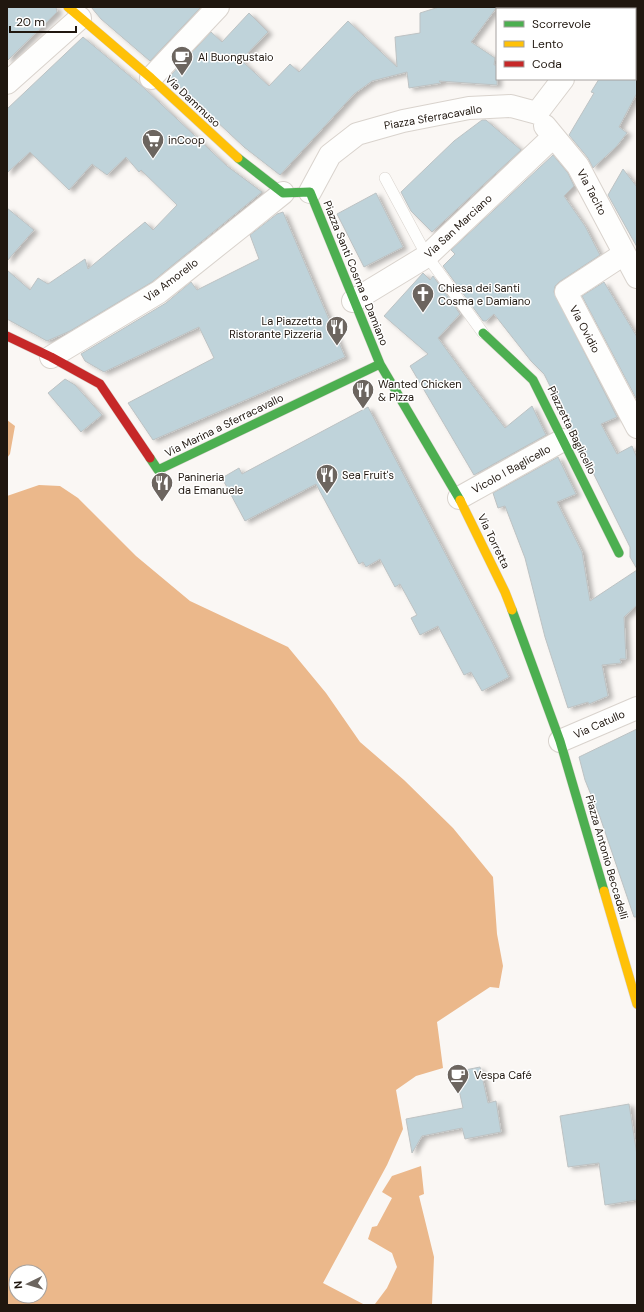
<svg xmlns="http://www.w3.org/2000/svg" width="644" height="1312" font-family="'DM Sans',sans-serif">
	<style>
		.water { fill: #ebb88b; fill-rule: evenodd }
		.building { fill: #bfd3da; stroke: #bdc2c3; filter: url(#shadow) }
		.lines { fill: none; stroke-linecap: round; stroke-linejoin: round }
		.lane-casing { stroke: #d9d3cd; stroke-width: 12 }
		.street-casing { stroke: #d9d3cd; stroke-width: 24 }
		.fast-casing { stroke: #d9d3cd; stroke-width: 10 }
		.slow-casing { stroke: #d9d3cd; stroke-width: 10 }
		.jam-casing { stroke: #d9d3cd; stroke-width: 10 }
		.lane { stroke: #fefefd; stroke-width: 11 }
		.street { stroke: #fefefd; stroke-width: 22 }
		.fast { stroke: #4caf50; stroke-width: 9 }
		.slow { stroke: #ffc107; stroke-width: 9 }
		.jam { stroke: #c62828; stroke-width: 9 }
		.labels { text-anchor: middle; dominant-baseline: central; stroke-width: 3; stroke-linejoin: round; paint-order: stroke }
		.poi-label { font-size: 11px; fill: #20170f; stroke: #fff; text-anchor: start }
		.street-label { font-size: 11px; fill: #20170f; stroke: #fff }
	</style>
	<defs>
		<filter id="shadow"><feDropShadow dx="4.5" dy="2.5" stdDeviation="2" flood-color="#0004"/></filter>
	</defs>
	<rect width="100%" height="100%" fill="#faf7f4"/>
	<path class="water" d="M7 420 15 426 10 454 7 458Z
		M39 485 60 486 78 498 136 556 190 601 288 647 326 693 360 742 404 780 453 828 493 877 497 934 503 966 499 988 490 987 437 1022 443 1068 416 1076 396 1090 403 1129 387 1165 323 1283 365 1305H7V496ZM16 1272H40V1296H16Z
		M421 1166 424 1194 419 1196 434 1257 432 1305H370L375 1304 387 1288 397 1267 392 1253 368 1239 372 1227 377 1226 392 1198 382 1192 392 1176Z"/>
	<path class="building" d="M7 7H56L57 12 7 61Z
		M91 7H201L150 61 101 19Z
		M439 7H497L471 42 495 58 494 65H497V85L439 81 441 83 409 88 407 72 372 81 354 94 280 175 244 147 169 77 211 32 222 42 249 13 268 32 241 60 269 86 290 64 299 72 348 21 397 67 395 37 420 33V13Z
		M83 37 143 87 227 166 262 192 152 282 70 331 47 341 7 319V270L30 290 38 278 48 284 85 259 88 269 145 222 153 230 177 205 141 170 139 172 126 157 107 175 92 164 69 190 30 152 7 173V109Z
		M599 79H637V93L619 127 627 133 616 147 593 168 588 158 569 135 594 93 591 92Z
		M482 120H486L521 150 432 232 411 211 401 192 454 141Z
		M553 155 568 173 574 186 564 196 585 226 600 255 559 282 555 286 554 292 617 417 601 424 617 454 632 446 637 458V569L630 557V547L544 374 531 361 494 314 486 321H483L443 266 455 254 451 250Z
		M623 169 637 187V247L608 195Z
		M376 193 403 247 364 267 337 214Z
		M7 208 34 230 7 261Z
		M283 212 345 357 153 440 128 403 214 358 199 327 104 372 85 361 81 354 166 303 191 282 197 290 259 259 250 235 277 214Z
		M423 273 430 280 433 276 460 314 438 338 470 382 505 428 532 406 546 435 474 475 410 366 428 354 384 316Z
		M604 282 637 337V400L582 296Z
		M65 379 75 385 102 415 81 432 48 393Z
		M368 407 492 642 509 677 482 691 471 672 464 675 438 626 420 635 411 618 417 615 400 584 395 587 380 559 366 567 363 562 359 564 316 484 245 521 222 478 239 468 242 474Z
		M558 457 576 494 557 502 582 552 590 601 637 570V605L624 617 626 659H620L621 663 602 665 608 696 589 704 588 702 568 708 545 637 525 558 505 506 498 508 493 493Z
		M637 729V917H634L600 817 585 780 579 757Z
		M480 1067 488 1103 496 1101 501 1132 465 1139 462 1128 422 1136 412 1153 406 1119 463 1108 455 1072Z
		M629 1104 637 1155V1200L605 1205 599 1163 568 1167 560 1116Z"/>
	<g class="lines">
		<g class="lane-casing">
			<path id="lane" d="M385 178 427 256 483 333"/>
		</g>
		<g class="street-casing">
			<path id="street" d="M604 7 606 9
				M151 78 218 7
				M7 83 80 18
				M537 113 563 79
				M545 126 578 166 637 277
				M310 192 330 155 357 134 403 121 469 108 511 106 537 113
				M624 254 566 292 637 427
				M353 301 427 256 553 137
				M51 357 159 292 283 193
				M459 498 563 440
				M560 741 637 708"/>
		</g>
		<g class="fast-casing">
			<path id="fast" d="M238 158 283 193 310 192 380 364 460 500
				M483 333 533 380 619 553
				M150 458 158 470 380 364
				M512 610 560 741 604 891"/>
		</g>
		<g class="slow-casing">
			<path id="slow" d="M68 7 151 78 238 158
				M460 500 505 592 512 610
				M604 891 637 1004"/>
		</g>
		<g class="jam-casing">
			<path id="jam" d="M7 336 51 357 100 384 150 458"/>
		</g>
		<use href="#lane" class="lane"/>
		<use href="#street" class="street"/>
		<use href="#fast" class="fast"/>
		<use href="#slow" class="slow"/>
		<use href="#jam" class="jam"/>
	</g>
	<defs>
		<g id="cafe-pin" transform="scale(1.15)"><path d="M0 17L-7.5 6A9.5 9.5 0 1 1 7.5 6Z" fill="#6c655f" stroke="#fff"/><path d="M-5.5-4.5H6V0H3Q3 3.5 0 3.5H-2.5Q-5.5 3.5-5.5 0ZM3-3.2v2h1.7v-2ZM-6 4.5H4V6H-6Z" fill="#fff"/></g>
		<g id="supermarket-pin" transform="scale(1.15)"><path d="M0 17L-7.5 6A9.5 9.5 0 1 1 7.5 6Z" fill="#6c655f" stroke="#fff"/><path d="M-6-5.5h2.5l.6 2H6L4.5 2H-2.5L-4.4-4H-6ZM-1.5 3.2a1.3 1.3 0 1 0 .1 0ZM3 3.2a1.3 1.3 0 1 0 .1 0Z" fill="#fff"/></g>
		<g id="church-pin" transform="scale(1.15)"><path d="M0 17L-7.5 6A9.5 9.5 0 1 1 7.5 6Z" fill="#6c655f" stroke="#fff"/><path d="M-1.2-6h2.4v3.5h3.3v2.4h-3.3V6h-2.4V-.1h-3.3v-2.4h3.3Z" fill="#fff"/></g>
		<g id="restaurant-pin" transform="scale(1.15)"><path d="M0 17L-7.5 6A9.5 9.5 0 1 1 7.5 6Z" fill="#6c655f" stroke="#fff"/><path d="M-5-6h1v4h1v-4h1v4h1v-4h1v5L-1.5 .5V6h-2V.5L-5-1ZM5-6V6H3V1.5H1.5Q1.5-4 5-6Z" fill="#fff"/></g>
	</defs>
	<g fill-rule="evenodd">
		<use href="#cafe-pin" x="182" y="57"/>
		<use href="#supermarket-pin" x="153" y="140"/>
		<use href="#church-pin" x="423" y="294"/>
		<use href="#restaurant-pin" x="337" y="327"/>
		<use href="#restaurant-pin" x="363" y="390"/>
		<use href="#restaurant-pin" x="327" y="475"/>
		<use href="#restaurant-pin" x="162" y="483"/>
		<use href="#cafe-pin" x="458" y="1075"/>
	</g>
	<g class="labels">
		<g class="poi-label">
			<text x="198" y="57">Al Buongustaio</text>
			<text x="168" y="140">inCoop</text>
			<text x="438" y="288">Chiesa dei Santi<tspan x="438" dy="13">Cosma e Damiano</tspan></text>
			<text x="322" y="321" text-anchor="end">La Piazzetta<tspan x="322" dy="13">Ristorante Pizzeria</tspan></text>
			<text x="378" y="384">Wanted Chicken<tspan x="378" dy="13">&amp; Pizza</tspan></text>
			<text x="342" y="475">Sea Fruit's</text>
			<text x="178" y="477">Panineria<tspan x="178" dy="13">da Emanuele</tspan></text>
			<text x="474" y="1075">Vespa Café</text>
		</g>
		<g class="street-label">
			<text transform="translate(193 101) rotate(43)">Via Dammuso</text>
			<text transform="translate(433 117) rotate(-10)">Piazza Sferracavallo</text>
			<text transform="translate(592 192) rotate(62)">Via Tacito</text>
			<text transform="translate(458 226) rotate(-43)">Via San Marciano</text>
			<text transform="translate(356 273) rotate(68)">Piazza Santi Cosma e Damiano</text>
			<text transform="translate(171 280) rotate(-37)">Via Amorello</text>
			<text transform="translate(585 329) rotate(62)">Via Ovidio</text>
			<text transform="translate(224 425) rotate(-26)">Via Marina a Sferracavallo</text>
			<text transform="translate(572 430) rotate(64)">Piazzetta Baglicello</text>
			<text transform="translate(511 469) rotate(-29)">Vicolo I Baglicello</text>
			<text transform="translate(494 541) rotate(64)">Via Torretta</text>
			<text transform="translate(599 724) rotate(-24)">Via Catullo</text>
			<text transform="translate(607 857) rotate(74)">Piazza Antonio Beccadelli</text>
		</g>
	</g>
	<rect width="644" height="1312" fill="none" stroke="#20170f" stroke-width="16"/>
	<rect x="496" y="8" width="140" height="72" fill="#ffffff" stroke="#a6a29f"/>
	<rect x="504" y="21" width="20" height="6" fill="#4caf50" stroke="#a6a29f"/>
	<text x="532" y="28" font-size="12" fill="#20170f">Scorrevole</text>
	<rect x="504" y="41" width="20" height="6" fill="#ffc107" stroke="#a6a29f"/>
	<text x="532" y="48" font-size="12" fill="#20170f">Lento</text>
	<rect x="504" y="61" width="20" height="6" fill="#c62828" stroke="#a6a29f"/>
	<text x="532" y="68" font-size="12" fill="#20170f">Coda</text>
	<g transform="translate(28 1284) rotate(265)"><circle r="19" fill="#ffffff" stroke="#a6a29f"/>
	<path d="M0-3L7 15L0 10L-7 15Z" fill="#6c655f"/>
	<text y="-6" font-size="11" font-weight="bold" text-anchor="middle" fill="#20170f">N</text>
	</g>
	<path d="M10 26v6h66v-6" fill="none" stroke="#20170f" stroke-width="2"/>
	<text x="16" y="26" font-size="12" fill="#20170f" stroke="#ffffff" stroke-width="3" paint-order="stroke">20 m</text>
</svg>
